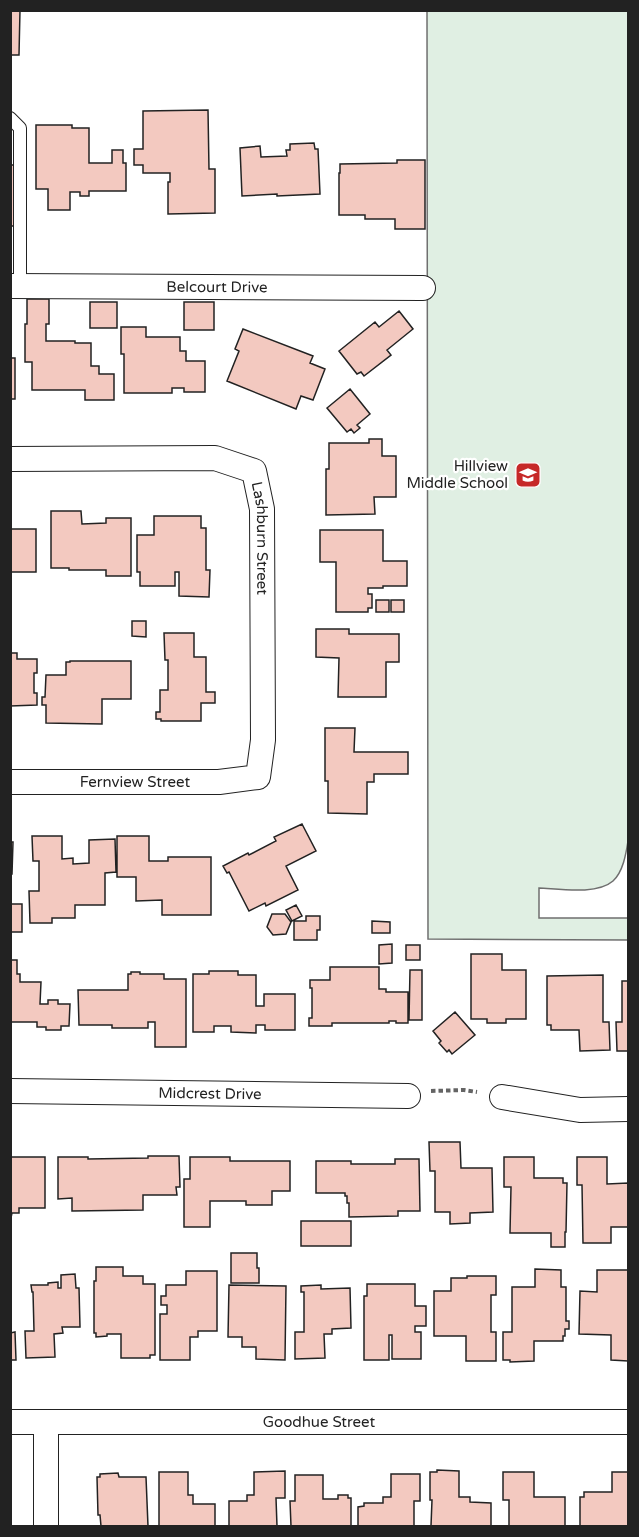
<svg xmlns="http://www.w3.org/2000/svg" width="639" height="1537" font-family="'Varela Round',sans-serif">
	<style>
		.green { fill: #e0efe3; stroke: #6f6f6f; stroke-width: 1.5 }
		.building { fill: #f3c9c0; stroke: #222; stroke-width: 1.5 }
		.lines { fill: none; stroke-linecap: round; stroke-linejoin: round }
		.service-casing { stroke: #222; stroke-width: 14 }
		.minor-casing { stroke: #222; stroke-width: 26 }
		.path { stroke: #646464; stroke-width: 4; stroke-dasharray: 4.5 3; stroke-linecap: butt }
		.service { stroke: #fff; stroke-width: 12 }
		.minor { stroke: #fff; stroke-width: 24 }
		.labels { text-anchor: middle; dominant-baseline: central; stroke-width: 4.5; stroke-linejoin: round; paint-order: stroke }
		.street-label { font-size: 15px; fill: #222; stroke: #fff }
		.poi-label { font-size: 15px; fill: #222; stroke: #fff; text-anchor: end }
	</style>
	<rect width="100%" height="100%" fill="#fff"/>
	<path class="green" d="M427 11H628V841C626 854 623 872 613 881 597 895 560 889 539 888V918H628V940L428 939Z"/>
	<path class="building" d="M10 10H20L19 55H10Z
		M208 110 209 169H215V213L168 214V182H170V173H143V165H134V149H143V111Z
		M36 125H72V128H89V163H112V150H123V163H126V191H89V196H80V192H70V210H48V189H36Z
		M314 143 315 149H318L320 194 277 196V194L242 196 240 148 260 146 261 157 287 156 286 150H290V144Z
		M397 160H425V229H395V219H365V215H339V173H340V164L397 163Z
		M10 165H17V226H10Z
		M27 299H49V324H46V341H75V343H91V366H99V374H114V400H85V390H32V362H25V324H27Z
		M90 302H117V328H90Z
		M184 302H214V330H184Z
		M399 311 413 329 387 350 391 355 364 376 361 372 357 374 339 351 375 322 379 327Z
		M121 327H146V337H180V351H186V361H205V392H184V388H172V393H124V354H121Z
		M243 329 313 356 310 363 325 369 313 400 301 396 296 409 227 381 239 351 235 349Z
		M10 358H15V399H10Z
		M350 389 370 414 357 425 360 428 354 433 351 429 347 432 327 408Z
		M369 439H382V456H396V497H374L375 514 326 515V469H329V443H369Z
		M51 511H81L82 524 106 523V518H131V576H106V570H69V568H51Z
		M154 516H201V528H206V570H210L209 597 179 596V572H175V586H140V572H137V535H154Z
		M10 529H36V572H10Z
		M320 530H383V561H407V586H383V588H368V594H372V608H368V612H336V562H320Z
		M376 600H389V612H376Z
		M391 600H404V612H391Z
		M132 621H146V637L132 636Z
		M316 629H349V634H399V662H386V697H338L339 658 316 657Z
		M164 633H194V657H206V692H215V703H201V721H161V719H156V712H160V690H168V660H165Z
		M10 653H17V659H37V673H34V693H37V705L10 706Z
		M70 661H131V699H102V724L46 723V705H42V697H45L46 675H66V662H70Z
		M325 728H355L354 752H408V774H374V782H367V814L328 813V781H325Z
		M302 824 316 851 286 866 298 890 266 906 265 903 249 911 229 872 227 873 223 866 248 853 249 855 276 841 274 837Z
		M32 836H62V859L73 858V864L89 863V840L115 839 116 872 105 873V905H75V918H52V923H30L29 891H39V861H33Z
		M117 836H149V861H168V857H211V915H162V900L136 901V877H117Z
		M10 842H13L12 874H10Z
		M10 904H22V932H10Z
		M296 905 302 916 292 921 286 910Z
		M272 914H285L291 922 286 934 273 935 267 927Z
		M306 916H320V930H317V940H294V921H306Z
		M372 921 390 922V933H372Z
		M392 944V963L379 964V945Z
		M406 945H420V960H406Z
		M471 954H502V970H526V1019H506V1023H487V1019H471Z
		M10 960H17V974H20V982H41L40 1004H48V1000H58V1004H70L69 1026H61V1030H46V1027H37V1022H10Z
		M330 967H379V989H386V992H408V1023H396V1021H389V1023H332V1026H309V1018H312V988H310V980H330Z
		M410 970H422V1020H409Z
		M209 971H238V975H256V1006H264V994H295V1030H265V1025H256V1033L231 1032V1026H214V1032H193V974H209Z
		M131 972H140V974H164V979H186V1047H155V1022H148V1028H112V1025H79L78 990H128V974H131Z
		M603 975V1022H609L610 1050 580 1051 579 1030H551V1025H547V976Z
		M622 981H628V1051H617L616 1022H622Z
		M455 1012 475 1035 452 1054 449 1050 447 1052 439 1043 441 1041 433 1031Z
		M429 1142H460L461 1168H492L493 1212 470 1213V1223L450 1224V1212H435V1171H430Z
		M148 1156H179L180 1187H176L177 1195H143V1210L72 1211V1198L58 1199V1157H88V1159L148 1158Z
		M10 1157H45V1208H19V1213H12L10 1222Z
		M190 1157H230V1161H290V1191H272V1205H246V1201H210V1227H184V1179H190Z
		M504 1157H534V1178H563V1183H567L566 1232H565V1247H551V1233H510L511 1187H504Z
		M577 1157H607V1184L628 1183V1227H611V1243H583L582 1185H577Z
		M395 1159H419L420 1211H398V1216L349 1217V1203H347V1196H345V1193H316V1161H351V1164H395Z
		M301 1221H351V1246H301Z
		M231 1253H257V1268H259V1283H231Z
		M96 1267H123V1276H143V1284H155V1355H150V1358H121V1334H107V1336L96 1337V1333H94V1281H96Z
		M535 1269 561 1270V1287H566V1321H569V1329H565V1336H563V1341H534V1361L510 1362V1360H503V1332H512V1287H535Z
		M597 1270H628V1361L611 1360V1335L579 1334 580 1291 597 1292Z
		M186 1271H217V1331H198V1337H190V1360H160V1314H167V1305H161V1296H166V1285H186Z
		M75 1274 76 1288H79L80 1327H62L63 1333 54 1334 55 1357 26 1358 25 1331H34L33 1292H32L31 1285H48V1283L58 1282V1288H61V1275Z
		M467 1276H496V1295H491V1332H496V1361H466V1336H434V1291H451V1278H467Z
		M367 1284H415V1306H426V1326H415V1332H421V1359H392V1335H389V1360H364V1296H367Z
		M229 1285 286 1286 285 1360 256 1359V1347H242V1337H228Z
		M321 1285V1289L350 1288 351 1328 332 1329V1334H324L325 1358 295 1359V1332H304V1292H301V1286Z
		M15 1332 16 1360H10V1333Z
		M437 1470 459 1471V1497H470V1502L491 1503V1526H431L432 1500H430V1472H437Z
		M285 1471V1498H276L277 1526H229V1501H247V1495H254V1472Z
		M159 1472H188V1495H193V1504H215V1526H159Z
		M503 1472H534V1497H565V1526H509V1500H503Z
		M612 1472H628V1526H580V1497H584V1492H612Z
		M118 1473 119 1477H146L148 1526H101L100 1515H98L97 1477H100V1474Z
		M391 1474H420V1501H414V1526H358V1507L364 1506V1503H383V1497H391Z
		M295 1475H323V1499H338V1495H348V1498H351V1526H291L290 1501H295Z"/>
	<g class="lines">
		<g class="service-casing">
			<path id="service" d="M10 118 20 128V286"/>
		</g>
		<g class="minor-casing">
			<g id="minor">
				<path id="s1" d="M10 286 423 288"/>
				<path id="s2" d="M10 459 215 458 254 471 262 509 263 740 258 777 219 782H10"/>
				<path id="s3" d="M10 1091 408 1096"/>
				<path d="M502 1097 580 1110 628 1109"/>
				<path id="s4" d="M10 1422H628"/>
				<path d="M46 1526V1422"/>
			</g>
		</g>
		<path class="path" d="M431 1091 464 1090 477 1092"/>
		<use href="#service" class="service"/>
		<use href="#minor" class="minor"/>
	</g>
	<defs>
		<g id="school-square" transform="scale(1.35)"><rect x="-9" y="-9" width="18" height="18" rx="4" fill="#c62828" stroke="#fff"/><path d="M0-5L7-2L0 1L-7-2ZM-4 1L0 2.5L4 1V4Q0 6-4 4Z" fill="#fff"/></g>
	</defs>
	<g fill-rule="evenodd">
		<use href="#school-square" x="528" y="475"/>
	</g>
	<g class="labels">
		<g class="street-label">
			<text stroke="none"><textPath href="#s1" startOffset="207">Belcourt Drive</textPath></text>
			<text stroke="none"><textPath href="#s2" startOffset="314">Lashburn Street</textPath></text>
			<text x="135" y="782">Fernview Street</text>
			<text stroke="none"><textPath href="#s3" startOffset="200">Midcrest Drive</textPath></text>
			<text stroke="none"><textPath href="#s4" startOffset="309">Goodhue Street</textPath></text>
		</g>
		<g class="poi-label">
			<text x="508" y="466">Hillview<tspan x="508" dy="17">Middle School</tspan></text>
		</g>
	</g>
	<rect width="639" height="1537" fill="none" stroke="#222222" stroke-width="24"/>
</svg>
